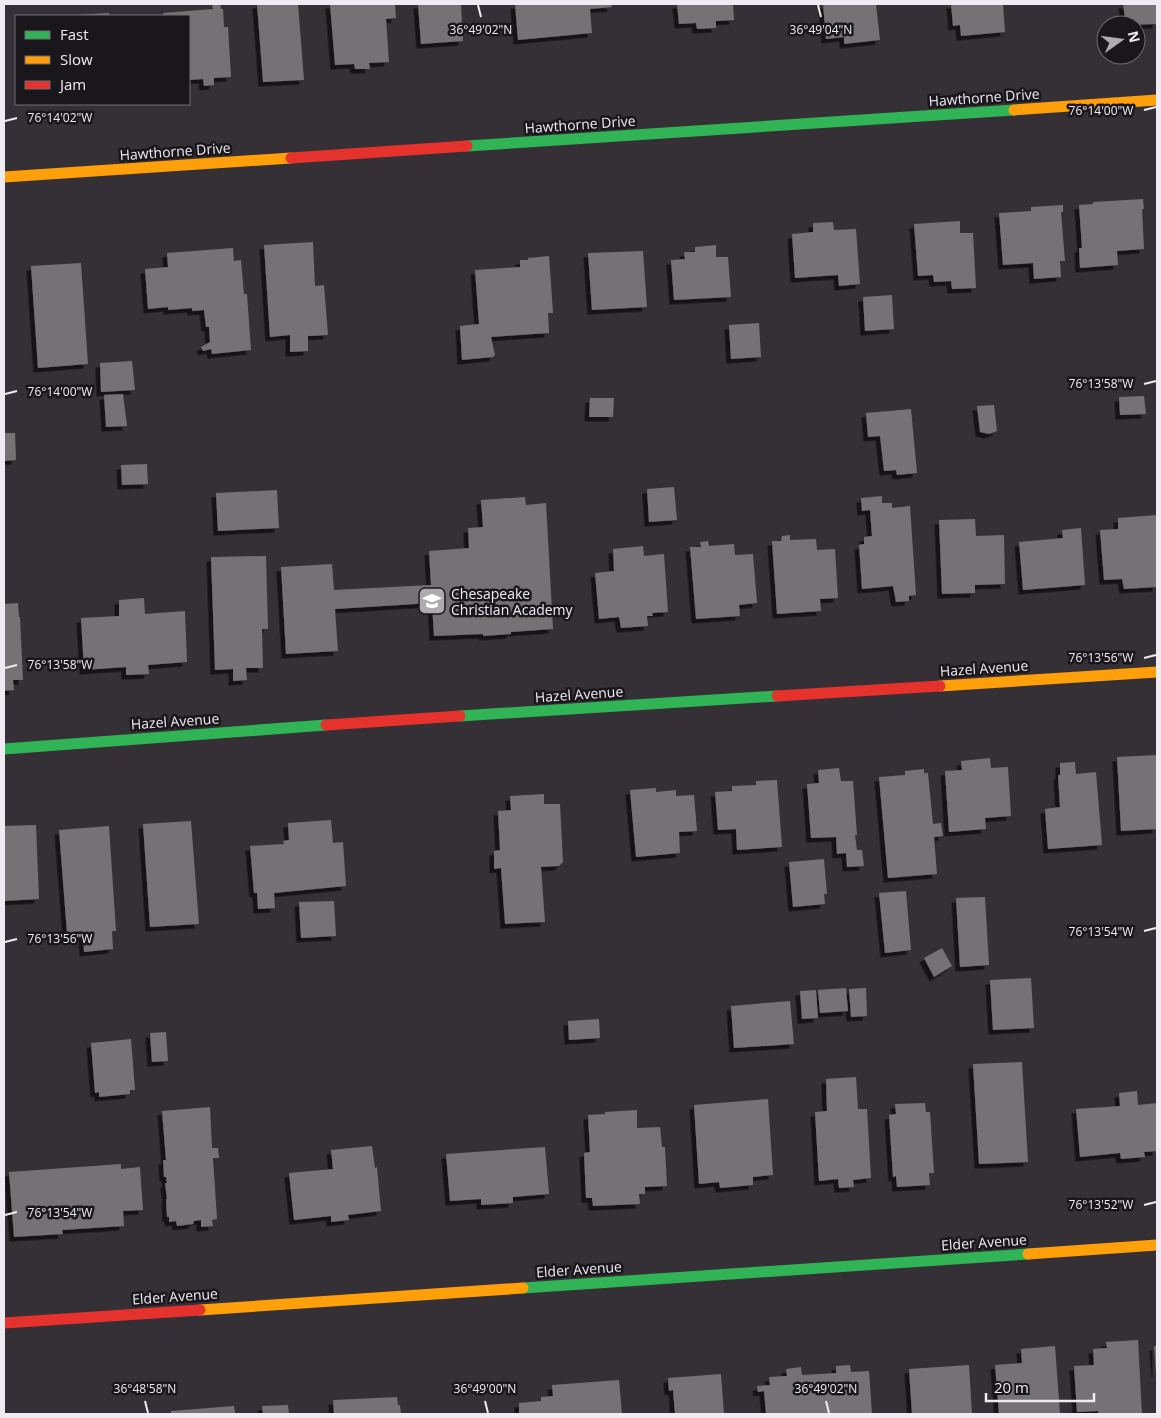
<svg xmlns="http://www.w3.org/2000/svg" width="1161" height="1418" font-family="'Open Sans',sans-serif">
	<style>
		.building { fill: #757276; filter: url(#shadow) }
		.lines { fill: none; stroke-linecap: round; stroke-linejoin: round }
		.fast { stroke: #30b455; stroke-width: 11 }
		.slow { stroke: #ff9f0a; stroke-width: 11 }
		.jam { stroke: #e5322d; stroke-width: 11 }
		.ticks { fill: none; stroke: #f0ebf2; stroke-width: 2 }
		.labels { text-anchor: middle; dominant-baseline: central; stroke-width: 5; stroke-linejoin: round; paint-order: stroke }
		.street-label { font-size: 14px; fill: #f0ebf2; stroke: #1a171c }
		.poi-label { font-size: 14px; fill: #f0ebf2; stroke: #1a171c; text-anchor: start }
		.ticks-label { font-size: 12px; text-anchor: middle; fill: #f0ebf2; stroke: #1a171c; stroke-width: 5; stroke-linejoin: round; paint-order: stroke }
	</style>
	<defs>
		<filter id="shadow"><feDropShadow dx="-4.5" dy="4.5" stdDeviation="0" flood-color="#0009"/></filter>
	</defs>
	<rect width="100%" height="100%" fill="#343035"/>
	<path class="building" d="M220 4 221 9H223L224 27H228L231 77 214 78V85L204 86 203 79 189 80V16H164L163 13 213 9 212 5Z
		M257 4H298L304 80 263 82Z
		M330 4H395L396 18 386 19 389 62 369 63 370 69H355L354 64 335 65Z
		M418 4H461L463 41 421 44Z
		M515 4H611L612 7 590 9 592 33 518 40Z
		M677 4H733L734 20 716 21V28L697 29 696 23 679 24Z
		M823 4H876L880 40 844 44V37L826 39Z
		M951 4H1003L1005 32 961 36 960 25 953 26Z
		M1123 4H1157V24L1126 25Z
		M109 13 110 16H74V15Z
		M1143 199 1144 209H1142L1144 249 1117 251 1118 265 1080 268 1079 248H1082L1079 205 1093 204V202Z
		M1063 205V212H1061L1065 261H1060L1061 277 1034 279 1033 263 1003 265 999 213 1031 211V207Z
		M960 221V233H973L976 288 952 289 951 281 934 282 933 275 918 276 914 224Z
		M833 222 834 230 856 229 860 284 839 286 838 275 795 278 792 234 813 232V223Z
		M313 242 315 286 324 285 328 335 308 336V351L290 352V335L270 337 264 245Z
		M716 245V257H728L731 297 674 300 671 260 685 259 684 252H695V247Z
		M233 248 234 261 241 260 244 294H247L251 350 212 354 211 349 203 351 201 347 210 342 209 327H206L204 310 192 311V308L168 310V307L148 309 145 269 168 267 167 253Z
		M643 251 647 307 592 310 588 253Z
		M549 256 553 313H548L549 333 491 337 495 355 493 357 462 360 460 326 479 324 475 270 520 267V260H528V258Z
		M81 263 88 364 38 368 31 266Z
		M892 295 894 329 865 331 863 297Z
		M759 323 761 357 731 359 729 325Z
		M132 361 135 390 101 392 100 363Z
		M123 394 127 426 106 427 104 395Z
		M1144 396 1146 414 1120 415 1119 397Z
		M590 398H614L613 417H589Z
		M994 405 997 431 989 434 980 432 977 406Z
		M911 409 917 473 897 475 896 470 884 471 880 436 868 437 866 413Z
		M4 433H15L16 460 4 461Z
		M147 464 148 484 122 485 121 465Z
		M674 487 677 520 649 522 647 489Z
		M277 490 279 528 218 531 216 493Z
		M882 496V503H892V508L910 506 916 595 909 596V601L896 602 893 586 862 589 859 545 864 544V537L872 536 870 510 862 511 861 498Z
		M525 497 526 505 546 503 553 629 511 632V634L483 636V634L434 636 432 603 335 609 338 651 286 654 281 567 332 564 334 590 431 585 429 551 469 548 468 528 483 527 481 500Z
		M1157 515V587L1124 589 1122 579 1104 580 1100 530 1118 529V518Z
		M975 519 976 536 1004 535 1005 584 975 585V593L942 594 939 520Z
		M1081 528 1085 585 1023 590 1019 542 1063 538 1062 530Z
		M790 535V540L816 539 817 550 835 549 838 598 820 599 821 611 777 614 772 541H781L782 536Z
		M708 541 709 546 734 544 735 555 753 554 757 603 739 605 740 616 696 619 690 547H701L700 542Z
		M643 546 644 556 664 554 668 612 652 613 653 616H647L648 626 621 628 619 617 599 619 595 573 614 571 613 549Z
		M266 556 268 629H262L263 668H246L247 680 233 681V669L215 670 211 557Z
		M144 598 145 614 185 611 187 662 148 665 149 674 126 675V667L84 670 81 618 119 616V600Z
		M18 603 19 617H20L23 680H13L14 690 4 691V604Z
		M1157 755V829L1121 831 1117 757Z
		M990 758 991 768 1008 767 1011 816 985 818 986 829 949 832 945 771 962 770 961 761Z
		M1075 762 1076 774 1096 772 1102 845 1048 849 1045 809 1060 807 1058 775H1060V763Z
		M839 768 841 781H853L857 835H855L857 850H862L864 866 847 867 846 853 837 854 836 837 811 838 807 784 819 783 818 770Z
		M924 769V773H928L933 824 941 823 943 836 934 837 937 874 888 878 879 777 905 775V771Z
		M777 780 782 847 737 850 736 829 718 830 715 792 732 791V786L756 785V781Z
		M656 788V792L676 790V796L694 795 697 831 679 832 680 853 636 857 630 790Z
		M544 794V804H560L563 862 559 866 541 867 545 922 505 924 501 868 494 869V851L500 850 498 811 511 810 510 796Z
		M331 820 333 843 343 842 346 886 274 893 275 908 258 909 257 893H254L250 846 284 844 283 841 289 840 288 823Z
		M191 821 199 924 150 927 143 824Z
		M36 825 39 899 4 901V826Z
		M109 826 116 931H112L113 949 84 952 83 932 67 933 59 830Z
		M824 859 827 894H824L825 904 793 907 789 862Z
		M906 891 911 950 885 953 879 893Z
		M985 897 989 965 960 967 956 898Z
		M334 901 336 936 301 938 299 902Z
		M942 948 952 966 934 977 924 958Z
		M1031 978 1034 1028 993 1030 990 980Z
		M846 988 848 1011 820 1013 818 990Z
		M866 988 867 1016 851 1017 849 989Z
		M816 990 818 1018 802 1019 800 991Z
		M790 1001 794 1044 734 1048 731 1006Z
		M599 1019 600 1038 569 1040 568 1021Z
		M166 1032 168 1061 152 1062 150 1033Z
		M131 1039 135 1090H130V1094L99 1097V1092L95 1093 91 1043Z
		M1022 1062 1028 1162 979 1164 973 1064Z
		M856 1077 858 1109H867L871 1178 853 1180 854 1187 839 1188 838 1179 819 1181 815 1112 827 1111 826 1079Z
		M1137 1091 1138 1105 1157 1103V1151L1144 1152 1145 1157 1121 1159 1120 1153 1080 1157 1076 1109 1120 1106 1119 1093Z
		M768 1099 773 1175 753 1177V1185L720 1188 719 1182 699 1184 694 1105Z
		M925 1103 926 1112H930L934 1173H929L930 1185 897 1187 896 1176 893 1177 889 1115 896 1114 895 1104Z
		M210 1107 212 1148H218L219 1158H213L217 1219 212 1220 213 1226 201 1227V1220L194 1221 193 1224 177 1226 176 1221 169 1222V1217H167L166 1199H167L165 1183H167L166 1177H164L163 1160H166L162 1111Z
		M637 1110V1128L660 1127 662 1147H665L667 1186 645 1187V1194H639L640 1204 593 1206 592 1198H586L584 1153 590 1152 588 1115 605 1114V1112Z
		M372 1146 375 1168 377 1167 381 1211 348 1215 349 1220 331 1222V1216L294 1220 289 1173 333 1169 331 1150Z
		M545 1147 549 1194 513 1197V1203L481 1205V1199L450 1201 446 1154Z
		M121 1164V1169L140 1167 143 1210 123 1211 124 1226 62 1230 63 1234 14 1237 9 1172Z
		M1138 1340 1142 1414H1098V1411L1077 1412 1074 1366 1094 1365 1093 1349 1107 1348 1106 1342Z
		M1055 1346 1060 1414H999L995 1365 1022 1363 1021 1349Z
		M1154 1346H1157V1373H1156Z
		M850 1365 851 1372 869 1371 872 1414H766L764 1391 758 1392 757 1386 770 1385 769 1377 787 1376 786 1369 801 1367 802 1375 836 1373V1366Z
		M969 1365 972 1414H912L909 1369Z
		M721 1374 724 1414H675L673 1390 669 1391 668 1378Z
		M619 1380 622 1414H519V1403L541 1401V1397L553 1396 552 1385Z
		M397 1397 398 1405H400L401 1414H334L333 1400Z
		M288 1405 289 1414H263L262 1406Z
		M234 1406 235 1414H171V1411Z"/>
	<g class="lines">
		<path class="fast" d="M467 146 1014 110
			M460 716 777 696
			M4 749 326 725
			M523 1288 1028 1254"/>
		<path class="slow" d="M1014 110 1157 100
			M4 177 291 158
			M940 686 1157 672
			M1028 1254 1157 1245
			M200 1310 523 1288"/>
		<path class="jam" d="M291 158 467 146
			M777 696 940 686
			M326 725 460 716
			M4 1323 200 1310"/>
	</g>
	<path class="ticks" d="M478 5 481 17M818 5 821 17M1144 110 1156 107M5 121 17 118M1144 384 1156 381M5 394 17 391M1144 658 1156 655M5 668 17 665M1144 931 1156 928M5 942 17 939M1144 1205 1156 1202M5 1215 17 1212M145 1401 148 1413M485 1401 488 1413M826 1401 829 1413"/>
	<defs>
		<g id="school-square" transform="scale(1.4375)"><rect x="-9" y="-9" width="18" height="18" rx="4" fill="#aeaab0" stroke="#1a171c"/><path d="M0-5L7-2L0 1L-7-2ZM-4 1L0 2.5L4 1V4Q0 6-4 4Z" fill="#fff"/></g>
	</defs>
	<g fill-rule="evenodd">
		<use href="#school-square" x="432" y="601"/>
	</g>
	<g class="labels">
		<g class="street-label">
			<text transform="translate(984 97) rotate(-4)">Hawthorne Drive</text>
			<text transform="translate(580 124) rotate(-4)">Hawthorne Drive</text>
			<text transform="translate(175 151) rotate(-4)">Hawthorne Drive</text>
			<text transform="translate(984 668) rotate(-4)">Hazel Avenue</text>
			<text transform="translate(579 694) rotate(-4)">Hazel Avenue</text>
			<text transform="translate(175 721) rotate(-4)">Hazel Avenue</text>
			<text transform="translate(984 1242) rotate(-4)">Elder Avenue</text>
			<text transform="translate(579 1269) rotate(-4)">Elder Avenue</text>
			<text transform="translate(175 1296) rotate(-4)">Elder Avenue</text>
		</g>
		<g class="poi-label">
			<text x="451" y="593">Chesapeake<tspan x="451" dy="16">Christian Academy</tspan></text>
		</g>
	</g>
	<g class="ticks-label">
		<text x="481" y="34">36°49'02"N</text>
		<text x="821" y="34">36°49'04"N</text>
		<text x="1101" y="115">76°14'00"W</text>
		<text x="60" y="122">76°14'02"W</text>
		<text x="1101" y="388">76°13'58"W</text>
		<text x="60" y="396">76°14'00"W</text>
		<text x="1101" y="662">76°13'56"W</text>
		<text x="60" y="669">76°13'58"W</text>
		<text x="1101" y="936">76°13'54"W</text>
		<text x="60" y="943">76°13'56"W</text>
		<text x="1101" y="1209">76°13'52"W</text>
		<text x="60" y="1217">76°13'54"W</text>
		<text x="145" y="1393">36°48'58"N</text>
		<text x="485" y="1393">36°49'00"N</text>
		<text x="826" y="1393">36°49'02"N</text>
	</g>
	<rect width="1161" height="1418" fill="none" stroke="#f0ebf2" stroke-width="10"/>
	<rect x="15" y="15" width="175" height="90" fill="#1a171c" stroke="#706c72"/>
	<rect x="25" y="31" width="25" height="8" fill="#30b455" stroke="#706c72"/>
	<text x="60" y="40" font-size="15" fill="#f0ebf2">Fast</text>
	<rect x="25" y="56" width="25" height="8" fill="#ff9f0a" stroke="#706c72"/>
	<text x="60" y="65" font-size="15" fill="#f0ebf2">Slow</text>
	<rect x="25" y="81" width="25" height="8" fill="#e5322d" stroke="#706c72"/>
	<text x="60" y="90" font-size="15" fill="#f0ebf2">Jam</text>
	<g transform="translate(1121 40) rotate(76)"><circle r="24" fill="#1a171c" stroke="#706c72"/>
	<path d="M0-4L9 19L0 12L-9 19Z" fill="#aeaab0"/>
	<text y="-8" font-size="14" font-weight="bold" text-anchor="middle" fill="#f0ebf2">N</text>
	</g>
	<path d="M986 1393v8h108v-8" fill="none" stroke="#f0ebf2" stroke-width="2.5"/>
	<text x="994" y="1393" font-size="15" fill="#f0ebf2" stroke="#1a171c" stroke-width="4" paint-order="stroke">20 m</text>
</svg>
